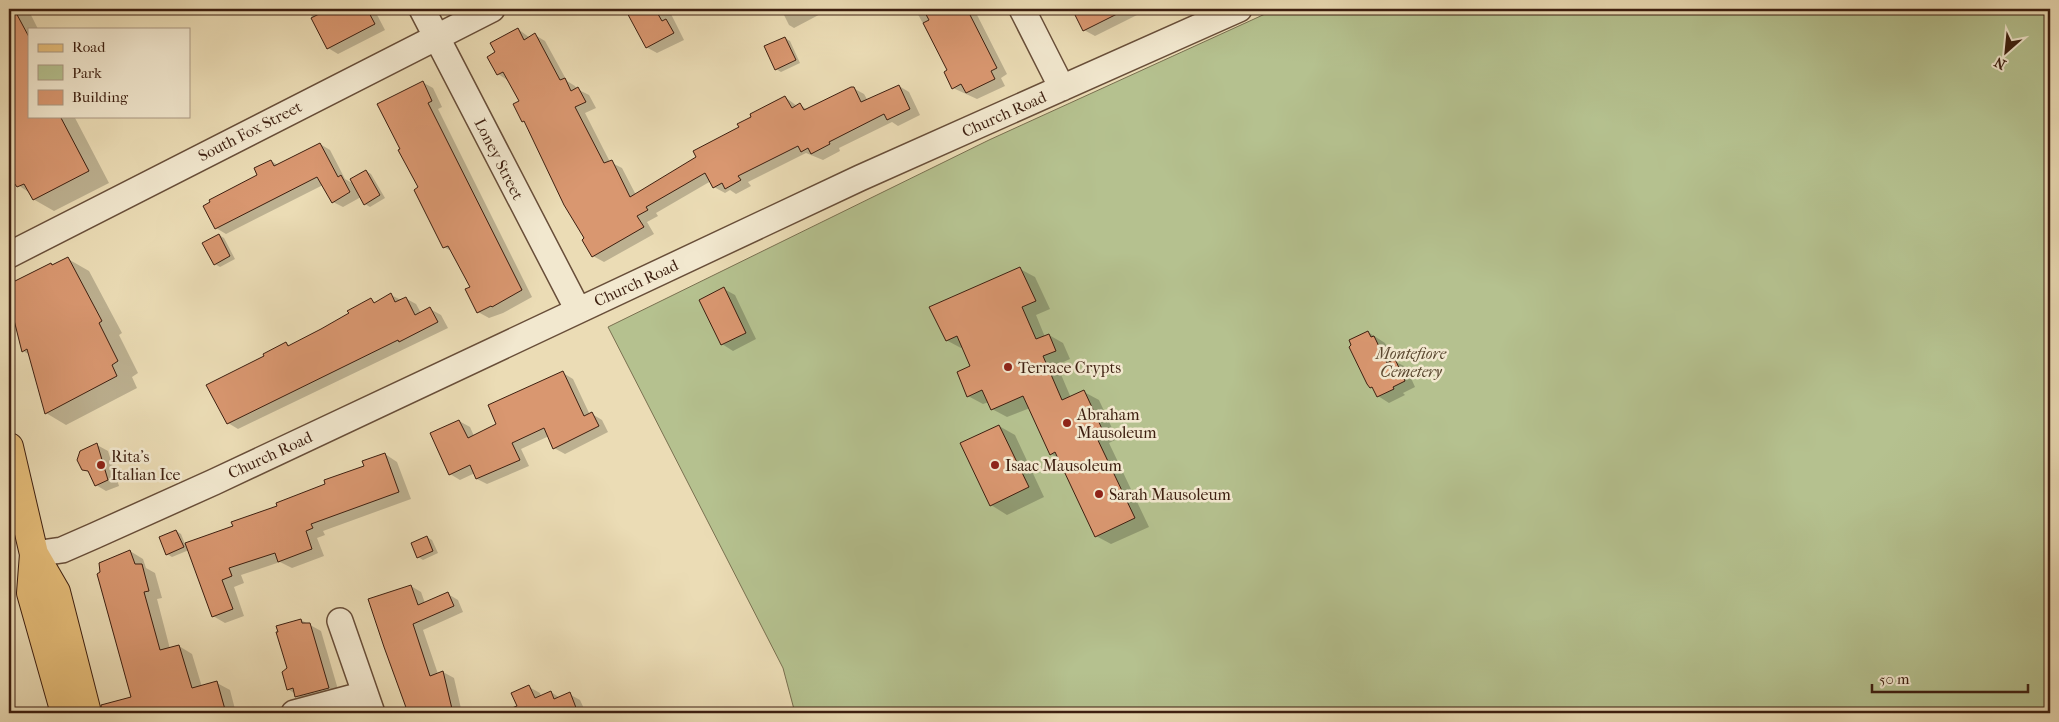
<svg xmlns="http://www.w3.org/2000/svg" width="2059" height="722" font-family="'IM FELL French Canon',serif">
	<style>
		.green { fill: #b5c18f; stroke: #797050 }
		.shadow { fill: #0003 }
		.building { fill: #d99770; stroke: #3d1f10 }
		.lines { fill: none; stroke-linecap: round; stroke-linejoin: round }
		.minor-casing { stroke: #684e39; stroke-width: 28 }
		.major-casing { stroke: #3d1f10; stroke-width: 30 }
		.minor { stroke: #f2e8cf; stroke-width: 25 }
		.major { stroke: #e6be7a; stroke-width: 28 }
		.poi-dot { fill: #8f2418; stroke: #f2e8cf; stroke-width: 2 }
		.labels { text-anchor: middle; dominant-baseline: central; stroke-width: 5; stroke-linejoin: round; paint-order: stroke }
		.street-label { font-size: 16px; fill: #3d1f10; stroke: #f2e8cf }
		.park-label { font-size: 16px; font-style: italic; fill: #5b4830; stroke: #f2e8cf }
		.poi-label { font-size: 16px; fill: #3d1f10; stroke: #f2e8cf; text-anchor: start }
	</style>
	<rect width="100%" height="100%" fill="#ebdcb5"/>
	<filter id="stains"><feTurbulence type="fractalNoise" baseFrequency=".004" numOctaves="4"/><feColorMatrix values="0 0 0 0 .2 0 0 0 0 .09 0 0 0 0 .02 0 0 0 .5 -.17"/></filter>
	<radialGradient id="worn" r=".72"><stop offset=".6" stop-color="#630" stop-opacity="0"/><stop offset="1" stop-color="#630" stop-opacity=".3"/></radialGradient>
	<path class="green" d="M1276 9H2050V713H795L783 668 608 327 989 140Z"/>
	<path class="shadow" d="M9 9H28L38 29H29V116H74L109 183 54 211 33 199 30 193 12 181 9 173Z
		M308 9H374L385 30 338 54 328 48Z
		M626 9H675L670 12 684 40 657 53 646 47Z
		M781 9H827L828 10 794 28 789 25Z
		M915 9H974L1007 74 1001 78 1005 86 977 99 953 88 949 71Z
		M1073 9H1145L1141 11V13L1095 36 1084 30Z
		M518 29 530 38 535 35 545 41 567 81 575 86 577 89 589 95 596 108 585 113 610 162 622 168 636 195 698 157 785 97 797 106 800 105 808 110 853 88 864 94 868 101 899 86 909 92 920 115 898 126 892 122 839 148 840 151 823 160 806 153 748 182 751 186 736 194 730 190 725 193 714 187 711 181 656 213 658 216 647 222 654 234 604 262 593 256 526 123 523 121 521 102 509 81 498 74 496 53Z
		M785 38 790 41 800 63 781 72 776 69Z
		M422 82 433 88 442 107 438 109 532 297 503 313 489 318 478 312 471 288 453 252 444 247 402 149Z
		M320 144 330 150 345 179 354 184 366 171 371 174 385 198 370 207 365 204 361 197 343 207 333 202 323 185 226 234 216 228 271 161 278 165Z
		M219 235 224 238 235 259 220 267 215 264Z
		M68 259 89 271 122 333 119 335 138 373 132 377 137 388 66 425 46 413 30 355 23 351 9 295V286L51 264 53 266Z
		M1020 269 1035 277 1050 309 1036 315 1045 337 1049 335 1063 343 1070 359 1057 365 1071 398 1084 392 1099 400 1117 439 1109 443 1149 527 1111 544 1096 536 1060 459 1051 454 1030 408 1007 417 992 409 989 402 983 404 968 396 972 367 963 347 961 348 946 340Z
		M724 289 735 295 756 339 733 351 722 344Z
		M391 295 401 300 405 298 416 304 421 313 430 309 441 315 448 328 238 429 228 423 266 357 286 343 290 346 322 330 371 300 376 303Z
		M1368 332 1385 343 1394 361 1406 367 1415 387 1403 393 1405 395 1389 403 1378 396 1375 390 1368 384Z
		M563 373 573 379 590 415 592 414 602 420 608 432 565 454 554 448 549 436 521 449 529 466 487 484 477 479 475 473 460 480 450 474 459 421 470 427 474 436 498 425Z
		M999 426 1015 435 1044 497 1007 515 991 505Z
		M97 445 108 451 119 486 106 491 96 485 90 472 83 469Z
		M385 454 397 462 411 499 323 531 325 535 317 538 324 556 292 568 280 562 241 575 244 583 234 587 244 616 225 623 213 616 189 550 172 557 167 554 176 531 181 534 185 544 234 527 327 485Z
		M427 537 432 540 438 553 423 560 418 557Z
		M130 551 143 559 146 568 155 573 162 598 157 599 170 649 179 646 192 654 202 687 217 683 230 690 236 713H124L121 701 133 698Z
		M411 586 421 592 425 603 448 594 458 600 463 612 423 630 438 674 443 672 454 678 462 713H407Z
		M301 620 321 631 339 693 307 702 288 689V669Z
		M529 687 540 693 541 696 551 692 560 698 569 694 580 700 586 713H521L513 694Z"/>
	<path class="building" d="M9 9H14L29 37V116H60L89 171 33 200 24 184 17 187 9 176Z
		M329 9H367L375 24 327 49 311 18Z
		M625 9H655L662 21 666 19 674 33 646 48Z
		M923 9H967L997 68 991 71 995 79 966 93 961 84 952 89 944 72 947 70 923 23 929 20Z
		M1072 9H1127L1083 31Z
		M518 28 524 40 535 33 560 80 565 78 571 91 578 87 586 102 575 107 604 163 612 160 630 197 696 157 693 151 739 127 737 124 751 117 750 114 785 96 792 108 800 103 804 110 851 87H854L861 102 899 85 910 109 887 120 884 114 829 142 830 144 811 154 808 148 801 152 798 146 738 176 741 180 725 189 722 183 713 188 705 173 646 207 648 210 637 216 644 227 592 257 582 240 584 238 564 205 524 121 522 122 513 104 519 101 503 72 497 75 487 57 495 52 490 43Z
		M785 37 796 60 775 70 764 46Z
		M423 81 432 101 428 103 522 290 492 307 491 306 477 313 465 289 470 287 448 246 443 248 414 190 418 187 398 150 400 149 377 104Z
		M320 143 338 177 341 175 350 192 332 203 317 177 215 229 203 206 210 202 209 200 257 175 254 168 271 160 274 166Z
		M366 170 380 195 364 205 350 179Z
		M219 234 230 256 214 265 202 243Z
		M68 257 102 321 99 323 118 361 112 365 117 376 45 414 27 349 22 352 9 300V284L51 263 52 265Z
		M1020 267 1036 301 1022 307 1036 339 1049 334 1056 351 1043 356 1062 400 1084 390 1103 431 1095 434 1135 518 1095 537 1055 452 1050 455 1023 396 991 410 982 390 967 397 957 372 970 366 957 336 946 341 929 307Z
		M724 287 746 333 721 345 699 300Z
		M391 293 395 302 406 297 415 315 430 307 438 322 399 342 398 340 227 424 206 385 264 356 263 354 286 342 288 346 321 329 349 313 347 311 371 298 374 303Z
		M1368 331 1371 337 1374 336 1387 363 1395 359 1405 381 1393 387 1394 389 1377 397 1372 387 1370 388 1367 384 1349 347 1351 345 1349 340Z
		M563 371 584 416 592 412 599 426 553 449 544 428 512 443 520 460 476 479 470 465 449 475 430 433 459 420 468 438 496 424 488 405Z
		M999 425 1029 487 990 506 960 443Z
		M97 443 108 480 95 486 88 471 82 470 77 460 80 451Z
		M385 453 399 492 311 524 313 528 306 531 312 549 278 562 275 553 229 568 232 576 222 580 233 609 212 617 185 543 233 526 231 522 277 506 276 503 325 484 324 480 364 466 362 461Z
		M176 530 184 547 166 555 159 537Z
		M427 536 433 551 417 558 411 543Z
		M130 550 135 564H142L149 591 144 592 160 650 179 645 192 688 217 681 226 713H102L101 705 131 697 97 574 100 572 99 563Z
		M411 585 418 605 448 592 454 606 413 624 430 676 443 671 453 713H408L384 647 368 599Z
		M301 619 302 623H310L329 688 295 697 293 688 287 690 282 672 287 668 276 632H278L276 626Z
		M529 685 535 698 551 691 554 699 570 692 578 713H499L517 706 511 693Z"/>
	<g class="lines">
		<g class="minor-casing">
			<path id="minor" d="M422 9 578 310
				M1022 9 1062 88
				M9 255 492 9
				M34 554 62 550 94 536 214 482 860 178 1239 9
				M340 621 372 713
				M294 713 365 694"/>
		</g>
		<g class="major-casing">
			<path id="major" d="M9 447 34 554 56 592 87 713
				M34 554 31 593 65 713"/>
		</g>
		<use href="#minor" class="minor"/>
		<use href="#major" class="major"/>
	</g>
	<g class="poi-dot">
		<circle cx="1008" cy="367" r="5"/>
		<circle cx="1067" cy="423" r="5"/>
		<circle cx="101" cy="465" r="5"/>
		<circle cx="995" cy="465" r="5"/>
		<circle cx="1099" cy="494" r="5"/>
	</g>
	<g class="labels">
		<g class="street-label">
			<text transform="translate(1004 114) rotate(-24)">Church Road</text>
			<text transform="translate(250 131) rotate(-27)">South Fox Street</text>
			<text transform="translate(499 159) rotate(63)">Loney Street</text>
			<text transform="translate(636 283) rotate(-25)">Church Road</text>
			<text transform="translate(270 455) rotate(-25)">Church Road</text>
		</g>
		<g class="park-label">
			<text x="1411" y="353">Montefiore<tspan x="1411" dy="18">Cemetery</tspan></text>
		</g>
		<g class="poi-label">
			<text x="1018" y="367">Terrace Crypts</text>
			<text x="1077" y="414">Abraham<tspan x="1077" dy="18">Mausoleum</tspan></text>
			<text x="111" y="456">Rita's<tspan x="111" dy="18">Italian Ice</tspan></text>
			<text x="1005" y="465">Isaac Mausoleum</text>
			<text x="1109" y="494">Sarah Mausoleum</text>
		</g>
	</g>
	<rect width="2059" height="722" fill="none" stroke="#ebdcb5" stroke-width="30"/>
	<rect x="10" y="10" width="2039" height="702" fill="none" stroke="#3d1f10" stroke-width="2.5"/>
	<rect x="15" y="15" width="2029" height="692" fill="none" stroke="#3d1f10"/>
	<rect x="28" y="28" width="162" height="90" fill="#f2e8cf" stroke="#aa9883"/>
	<rect x="38" y="44" width="25" height="8" fill="#e6be7a" stroke="#aa9883"/>
	<text x="72" y="52" font-size="15" fill="#3d1f10">Road</text>
	<rect x="38" y="65" width="25" height="15" fill="#b5c18f" stroke="#aa9883"/>
	<text x="72" y="78" font-size="15" fill="#3d1f10">Park</text>
	<rect x="38" y="90" width="25" height="15" fill="#d99770" stroke="#aa9883"/>
	<text x="72" y="102" font-size="15" fill="#3d1f10">Building</text>
	<g transform="translate(2006 52) rotate(207)" stroke="#f2e8cf" stroke-width="4" paint-order="stroke">
	<path d="M0-4L9 19L0 12L-9 19Z" fill="#3d1f10"/>
	<text y="-8" font-size="14" font-weight="bold" text-anchor="middle" fill="#3d1f10">N</text>
	</g>
	<path d="M1872 684v8h156v-8" fill="none" stroke="#3d1f10" stroke-width="2.5"/>
	<text x="1879" y="684" font-size="15" fill="#3d1f10" stroke="#f2e8cf" stroke-width="4" paint-order="stroke">50 m</text>
	<rect width="100%" height="100%" filter="url(#stains)"/>
	<rect width="100%" height="100%" fill="url(#worn)"/>
</svg>
